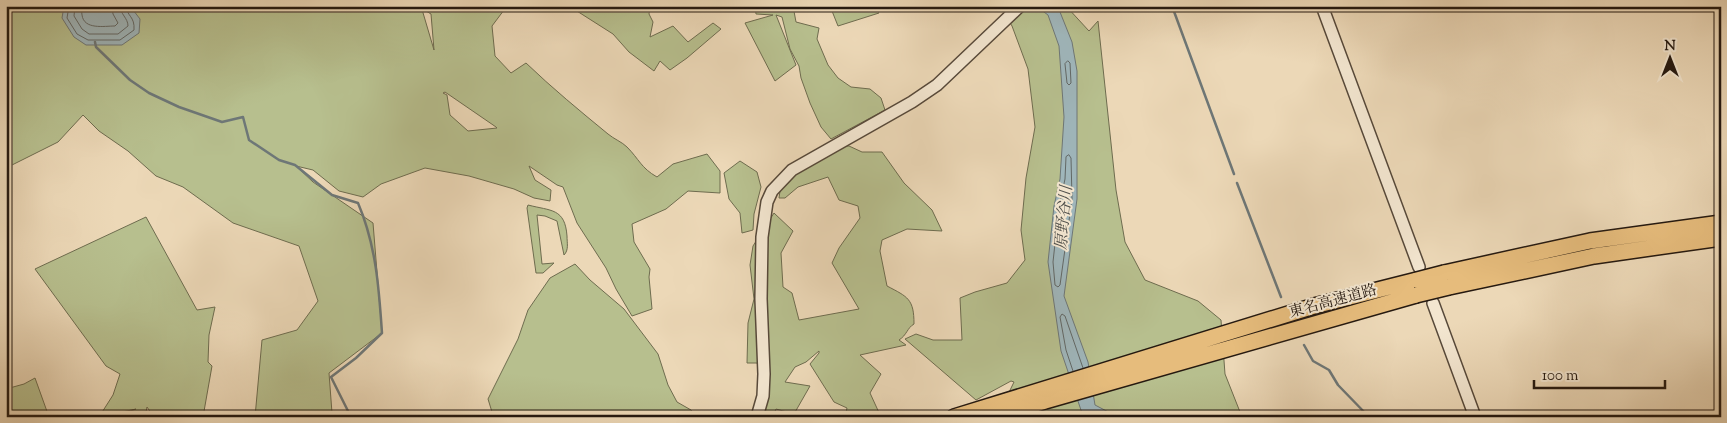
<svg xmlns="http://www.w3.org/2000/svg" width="1727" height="423" font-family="'Sorts Mill Goudy','Noto Serif JP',serif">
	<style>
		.green { fill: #b7bf8e; stroke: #6e6c4f; fill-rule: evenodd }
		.water { fill: #9fb6bb; stroke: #6e7777 }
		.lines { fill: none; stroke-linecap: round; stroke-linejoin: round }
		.shore { stroke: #626866; stroke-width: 1 }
		.stream { stroke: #6e7777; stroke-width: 2.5 }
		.minor-casing { stroke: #57493a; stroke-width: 14 }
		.highway-casing { stroke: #251910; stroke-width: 18 }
		.minor { stroke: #f3e6d0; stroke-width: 11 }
		.highway { stroke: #e6bc7c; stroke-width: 15 }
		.highway-bridge-casing { stroke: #251910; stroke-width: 18; stroke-linecap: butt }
		.highway-bridge { stroke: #e6bc7c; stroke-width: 15 }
		.labels { text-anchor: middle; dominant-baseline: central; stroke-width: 4; stroke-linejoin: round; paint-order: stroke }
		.street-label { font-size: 15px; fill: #251910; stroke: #f3e6d0 }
		.water-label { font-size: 16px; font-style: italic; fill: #50504c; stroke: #f3e6d0 }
	</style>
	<rect width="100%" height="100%" fill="#ecd8b7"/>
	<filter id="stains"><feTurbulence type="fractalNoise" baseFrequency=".004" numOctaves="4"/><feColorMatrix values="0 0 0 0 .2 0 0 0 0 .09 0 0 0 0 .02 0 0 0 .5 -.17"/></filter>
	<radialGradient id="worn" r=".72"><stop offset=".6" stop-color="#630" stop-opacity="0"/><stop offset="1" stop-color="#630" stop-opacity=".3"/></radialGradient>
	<path class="green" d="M6 6H421L434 50 431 14 426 11 423 6H507L492 26 495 56 511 73 526 63C552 88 580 111 608 134 614 139 622 142 627 147 639 159 641 168 657 177L673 164 707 154 720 171V193L688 191 666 209 632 224 634 242 650 269 649 277 652 309 632 316 616 289 606 268 577 223 563 187 557 185 529 166 535 180 551 190 550 201 534 198 514 189 469 176 425 168 381 184 363 197 339 191 313 170 296 166 313 182 373 223 382 333 329 373 332 413 334 417H255L262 340 297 330 318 301 299 246 233 223 183 187 156 176 128 151 99 131 83 115 58 142 6 168ZM445 92 496 127 497 128 468 131 450 115 447 95 443 93Z
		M569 6H650L649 14 653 22 650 37 673 26 688 42 713 23 721 29 687 58 670 70 660 61 654 71 629 52 613 34Z
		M755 6H793L796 22 819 28 817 39 828 65 838 78 851 87 870 89 881 98 885 110 831 139 821 127 810 103 801 78 799 66 790 49 782 17 776 15 796 65 775 81 745 23 773 15 756 14Z
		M830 6H874L879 13 838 26Z
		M1000 6H1066L1089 31 1098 21 1116 190 1125 242 1145 280 1198 301 1221 320 1225 374 1242 417H997L1014 382 1011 381 976 400 905 339 916 334 933 340H962L960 298 975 292 1007 283 1025 260 1021 230 1026 178 1035 127 1028 69 1012 26Z
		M845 146H849L862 152H882L904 183 932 210 942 231 907 229 882 240 880 251 887 286C908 297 914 299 914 324 907 328 907 335 899 340L906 345 860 355 881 374 870 393 881 417H845L847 408 834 402 810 364 819 353V351L806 362 795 367 785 382 810 386 794 414 776 409 773 417H758L764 374 757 363H747L748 323 754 299 750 265 753 246 774 213 793 231 781 253 783 287 792 293 799 320 859 309 832 263 839 248 860 218 858 206 839 200 828 177 798 187 785 198H779L781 184 795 174Z
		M740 161 757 172 761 187 754 214 753 230 742 233 740 213 729 199 724 173Z
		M528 205C551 211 565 208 567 236 567 243 569 250 564 255L557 221 545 216 537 215 542 264 554 263 543 273H536L527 208Z
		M146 217 197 310 215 307 209 335 208 362 212 366 203 417H154L147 407 145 417H113L136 409 99 417 113 395 120 374 106 366 35 269Z
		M575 264 590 280 624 309 658 354 668 385 677 402 691 410 697 417H491L492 412 488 399 518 339 528 310 550 278Z
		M35 378 49 417H6V389L24 384Z"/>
	<path class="water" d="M64 6H130L140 19 139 33 122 45H86L74 37 62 18Z
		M1036 6 1058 7 1072 42 1077 71V199L1064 296 1088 362 1095 405 1118 417 1083 416 1061 351 1048 262 1054 206 1060 179 1064 117 1059 46 1048 15Z"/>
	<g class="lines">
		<path class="shore" d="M69 6 67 18 77 34 88 40H120L134 30C135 16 127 17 126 6
			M75 6 74 16 82 29 89 34H118L128 26C128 18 120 14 120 6
			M83 6C83 9 81 12 82 15 84 30 104 26 115 26L118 23 113 14 112 6
			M1068 61 1070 63 1071 83 1069 85 1067 83 1065 64Z
			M1069 155 1071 158 1072 199 1060 285 1058 287 1055 285 1053 262 1059 207 1065 179 1066 157Z
			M1073 371 1066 350 1060 317 1062 314 1065 316 1083 368"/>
		<path class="stream" d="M1172 6 1234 174
			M95 42 96 47 130 80 149 93 179 107 222 122 243 117 249 140 279 160 295 165 332 195 358 203C376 245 379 288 382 333L356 358 331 377 351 417
			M1237 183 1281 297
			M1304 345 1313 361 1329 370 1338 385 1369 417"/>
		<g class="minor-casing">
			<path id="minor" d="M1322 6 1419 267
				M1433 303 1475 417
				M757 417 763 396 764 374 761 299 762 237 767 202 772 191 792 170 912 102 937 85 1020 6"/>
		</g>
		<g class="highway-casing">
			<path id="highway" d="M1444 273 1590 241 1721 223
				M1449 287 1594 256 1721 238
				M954 417 1314 306 1417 280
				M995 417 1045 401 1416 295"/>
		</g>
		<use href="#minor" class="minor"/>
		<use href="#highway" class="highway"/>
		<g class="highway-bridge-casing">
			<path id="highway-bridge" d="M1417 280 1444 273
				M1416 295 1449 287"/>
		</g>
		<use href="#highway-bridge" class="highway-bridge"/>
	</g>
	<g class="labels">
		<g class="street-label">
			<text transform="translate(1333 302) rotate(-15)">東名高速道路</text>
		</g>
		<g class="water-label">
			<text transform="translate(1065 218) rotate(-85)">原野谷川</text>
		</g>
	</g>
	<rect width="1727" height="423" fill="none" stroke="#ecd8b7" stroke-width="25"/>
	<rect x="8" y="8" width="1712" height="408" fill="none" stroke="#251910" stroke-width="2.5"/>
	<rect x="12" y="12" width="1702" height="398" fill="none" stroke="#251910"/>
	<g transform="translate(1670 58)" stroke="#f3e6d0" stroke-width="4" paint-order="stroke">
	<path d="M0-4L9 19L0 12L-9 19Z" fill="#251910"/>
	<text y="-8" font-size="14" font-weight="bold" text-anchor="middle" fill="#251910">N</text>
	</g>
	<path d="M1534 380v8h131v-8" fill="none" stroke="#251910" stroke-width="2.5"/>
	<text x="1542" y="380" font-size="15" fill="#251910" stroke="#f3e6d0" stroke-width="4" paint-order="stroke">100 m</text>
	<rect width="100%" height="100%" filter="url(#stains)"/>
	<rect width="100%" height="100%" fill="url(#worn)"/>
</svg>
